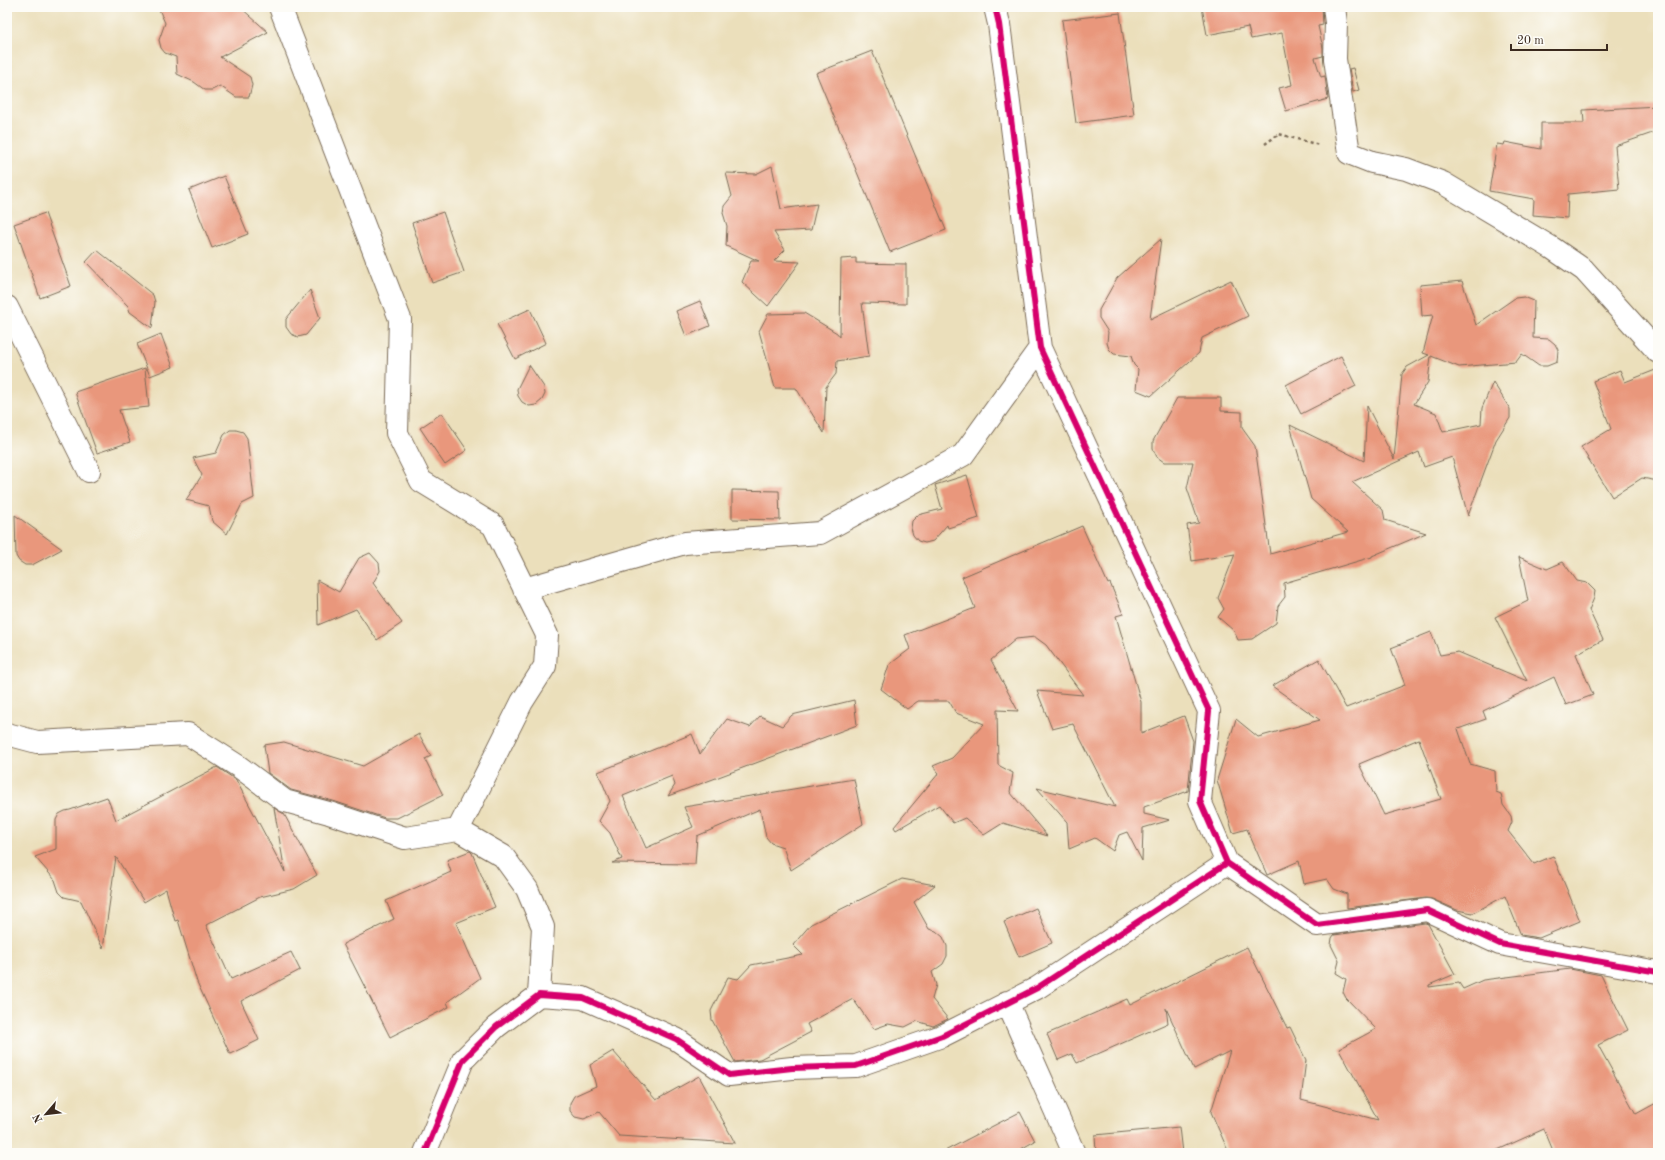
<svg xmlns="http://www.w3.org/2000/svg" width="1665" height="1160" font-family="'Old Standard TT',serif">
	<style>
		.building { fill: #e9977c; fill-rule: evenodd }
		.lines { fill: none; stroke-linecap: round; stroke-linejoin: round }
		.minor-casing { stroke: #796955; stroke-width: 24 }
		.path { stroke: #796955; stroke-width: 2.5; stroke-dasharray: 3 3; stroke-linecap: butt }
		.minor { stroke: #fff; stroke-width: 22 }
		.cycleway-casing { stroke: #fdfcf7; stroke-width: 8 }
		.cycleway { stroke: #d6006c; stroke-width: 6 }
	</style>
	<rect width="100%" height="100%" fill="#fdfcf7"/>
	<filter id="ink" filterUnits="userSpaceOnUse"><feTurbulence type="fractalNoise" baseFrequency=".025" numOctaves="2"/><feDisplacementMap in="SourceGraphic" scale="8" xChannelSelector="R" yChannelSelector="G"/><feConvolveMatrix kernelMatrix="1 2 1 2 8 2 1 2 1" color-interpolation-filters="sRGB"/></filter>
	<filter id="wash" filterUnits="userSpaceOnUse"><feTurbulence type="fractalNoise" baseFrequency=".012" numOctaves="4" result="noise"/><feDisplacementMap in="SourceGraphic" scale="16" xChannelSelector="R" yChannelSelector="G"/><feGaussianBlur stdDeviation="0.9" result="paint"/><feColorMatrix in="noise" values="0 0 0 0 0 0 0 0 0 0 0 0 0 0 0 0 0 1.4 0 .05"/><feComposite in="paint" operator="in"/></filter>
	<g filter="url(#wash)">
		<rect width="100%" height="100%" fill="#ebdfbb"/>
		<g id="blocks">
			<path class="building" d="M158 7H240L268 32 220 57 250 77 252 85 249 97H236L220 86 212 90H205L194 82 177 74 176 57 165 53 161 48 159 40 165 23Z
				M1202 7H1322L1323 25 1318 26 1323 48V56L1315 58 1321 77 1325 76 1328 99 1286 111 1279 88 1292 85 1282 33 1251 39 1248 27 1207 35Z
				M1120 13 1134 115 1076 123 1062 20Z
				M872 51 946 230 890 252 816 73Z
				M1353 68 1359 90 1353 92 1349 69Z
				M1658 106V131L1615 146 1619 189 1568 194 1567 218 1533 215 1534 199 1489 191 1497 144 1504 145 1505 142 1541 149V123H1584L1583 110Z
				M772 166 781 209 817 204 811 230 774 232 785 250 774 261 800 262 768 306 742 282 751 261H759L726 246 727 226 723 213 724 206 732 196 726 173 756 174Z
				M224 176 248 234 212 248 189 190Z
				M443 212 464 272 432 283 412 223Z
				M45 213 71 286 40 298 14 224Z
				M1161 239 1150 319 1231 280 1248 316 1202 338 1199 353 1151 396 1136 390 1138 369 1134 365 1131 356 1114 354 1109 349 1107 343 1108 332 1099 318V310L1117 278Z
				M97 250 153 295 155 302 152 328 130 312 128 306 86 262Z
				M856 258V263L906 264V304L862 303 869 356 837 361 836 374 826 387 824 433 796 388H775L759 331 768 314 804 313 837 333 840 337 841 259Z
				M1462 281 1476 325 1515 298 1524 297 1534 301 1533 338 1549 339 1555 344 1558 350 1557 362 1547 366H1539L1522 354 1516 362 1459 367 1431 356 1428 382 1414 404 1436 413 1443 432 1481 424 1482 408 1493 382 1510 409V418L1496 440 1468 516 1452 457 1424 467 1419 452 1352 482 1383 510 1385 520 1426 533 1372 556V557L1284 583 1285 597 1278 606 1276 623 1252 639 1238 640 1234 631 1218 617 1224 609 1218 598 1235 554 1192 561 1187 525 1199 523 1187 488 1193 462H1164L1157 457 1153 449V441L1177 398H1221V411L1242 412V428L1255 446 1270 554 1348 532 1311 499 1290 425 1364 461 1367 406 1394 459 1402 374 1407 367 1429 355 1423 353 1433 315 1422 316 1420 285Z
				M310 290 320 318 306 335 298 337 291 334 286 327V319Z
				M700 301 710 326 686 336 676 311Z
				M530 309 546 343 515 359 497 324Z
				M161 334 173 367 150 376 137 344Z
				M1341 356 1356 386 1301 414 1286 385Z
				M529 365 544 387 545 394 542 400 536 405 529 406 522 402 518 396 517 389Z
				M145 368 149 407 119 410 130 442 97 453 75 392Z
				M1658 369V481L1642 478 1612 497 1581 447 1611 429 1593 381 1620 370 1625 382Z
				M442 413 467 450 445 465 420 428Z
				M230 430H236L243 432 247 438 254 498 242 504 227 534 212 521 209 506 186 500 202 475 193 458 216 453 224 435Z
				M967 475 979 518 948 528 947 525 933 541 925 543 918 541 913 535 911 528 912 521 918 515 942 509 935 485Z
				M732 490 779 491 780 520 732 519Z
				M15 515 62 549 32 565H25L19 561 16 556Z
				M1082 526 1108 584 1110 583 1123 614 1116 616 1141 702V733L1184 716 1193 741 1188 791 1144 807V814L1170 820 1143 828 1142 861 1127 832 1119 835 1113 851 1095 838 1069 849 1067 822 1037 788 1115 807 1073 724 1052 729 1037 691 1083 695 1046 645 1035 637 1016 639 991 660 1018 711 997 710 998 765 1013 773 1010 792 1047 836 1003 823 984 835 965 818 953 823 939 805 896 830 894 827 939 773 933 766 952 758 984 724 956 713 949 701H918L907 709 881 689 889 665 910 649 905 635 975 608 962 577Z
				M370 553 379 563 380 571 373 583 402 623 377 640 356 609 318 625 317 580 339 592 359 558Z
				M1519 557 1547 569 1563 562 1577 581 1587 583 1595 591 1594 598 1589 610 1603 640 1576 654 1593 695 1566 705 1554 677 1483 711 1486 719 1458 729 1470 764 1495 771 1496 792 1501 794 1503 805 1511 816 1512 822 1508 831 1534 864 1553 856 1580 921 1539 938 1521 935 1505 896 1473 913 1457 910 1432 899 1426 898 1347 908V894L1334 889 1327 879 1304 884 1299 861 1267 875 1247 829 1233 833 1217 780 1236 719 1258 737 1320 720 1272 686 1319 659 1346 708 1405 685 1391 648 1431 632 1440 655 1458 652 1527 681 1495 617 1528 601ZM1419 739 1441 799 1384 815 1359 764Z
				M854 700 857 725 668 796 675 785 672 776 623 796 646 848 693 827 684 807 854 779 863 824 791 870 783 847 771 843 766 837 760 809 697 836 695 864 612 863 622 859 610 833 599 821 610 801 598 772 692 734 700 754 727 719 750 727 760 716 782 726 792 715Z
				M419 734 431 756 425 759 443 795 397 818H385L333 801 291 790 268 773 264 745 284 742 363 766Z
				M217 767 236 780 285 872 274 808 284 814 317 875 294 889 260 897 206 925 231 979 291 952 300 970 241 1001 259 1040 230 1054 197 982 178 920 175 921 166 889 144 902 116 857 103 949 81 901 64 897 59 892 55 880 35 857 56 849V820L59 814 65 811 70 810 107 797 116 820Z
				M470 851 472 853 495 907 456 923 480 978 447 1002 449 1007 390 1037 343 944 394 919 386 901 451 872 447 860Z
				M902 879 935 885 914 902 929 929 936 931 943 937 947 946V956L943 964 932 972 936 985 932 999 948 1019 933 1026 917 1021 905 1027 888 1024 874 1029 853 999 807 1024 811 1032 760 1059 735 1062 712 1020 711 1011 728 977 738 979 751 965 803 955 793 945 811 924Z
				M1036 908 1052 943 1019 957 1004 922Z
				M1425 923 1428 924 1455 974 1429 985V987L1459 983 1463 989 1483 980 1570 969 1601 975 1628 1030 1598 1045 1636 1114 1658 1102V1153H1554L1544 1129 1491 1153H1229L1211 1112 1230 1051 1194 1069 1166 1008 1168 1023 1077 1063 1072 1054 1058 1060 1047 1034 1127 999 1130 1005 1247 947 1287 1028 1290 1027 1306 1060 1301 1100 1378 1120 1339 1049 1376 1029 1346 998 1343 992 1346 979 1336 973 1339 961 1331 945 1332 938 1334 935Z
				M613 1051 656 1100 699 1076 735 1143 619 1136 599 1112 584 1119 575 1117 570 1111V1103L574 1096 596 1086 590 1065Z
				M1020 1112 1035 1141 1014 1153H941Z
				M1179 1127 1182 1153H1096L1095 1135Z"/>
		</g>
	</g>
	<g filter="url(#ink)">
		<use href="#blocks" fill-opacity="0" stroke="#796955" stroke-width="1"/>
		<g class="lines">
			<g class="minor-casing">
				<path id="minor" d="M280 7 400 319 397 433 421 481 493 525 547 635 545 666 522 702 458 830
					M995 7 999 24 1040 348 1209 711 1200 801 1227 863 1317 925 1427 910 1500 944 1658 972
					M1334 7 1336 23 1335 59 1349 153 1372 162 1406 169 1443 183 1552 248 1584 270 1658 352
					M7 307 89 471
					M524 589 685 543 820 533 963 455 1040 348
					M7 734 37 742 188 734 238 766 285 801 329 813 405 838 458 830 503 856 527 889 543 927 539 995
					M1007 1002 1074 1153
					M425 1153 463 1060 496 1027 539 995 583 998 676 1039 729 1075 792 1068 856 1066 942 1036 1037 988 1227 863"/>
			</g>
			<path class="path" d="M1265 144 1279 134 1319 145"/>
			<use href="#minor" class="minor"/>
			<g class="cycleway-casing">
				<path id="cycleway" d="M995 7 999 24 1040 348 1209 711 1200 801 1227 863 1317 925 1427 910 1500 944 1658 972
					M425 1153 463 1060 496 1027 539 995 583 998 676 1039 729 1075 792 1068 856 1066 942 1036 1037 988 1227 863"/>
			</g>
			<use href="#cycleway" class="cycleway"/>
		</g>
	</g>
	<rect width="1665" height="1160" fill="none" stroke="#fdfcf7" stroke-width="24"/>
	<g transform="translate(46 1114) rotate(242)" stroke="#fdfcf7" stroke-width="3" paint-order="stroke">
	<path d="M0-3L7 15L0 10L-7 15Z" fill="#3b2a1e"/>
	<text y="-6" font-size="11" font-weight="bold" text-anchor="middle" fill="#3b2a1e">N</text>
	</g>
	<path d="M1511 44v6h96v-6" fill="none" stroke="#3b2a1e" stroke-width="2"/>
	<text x="1517" y="44" font-size="12" fill="#3b2a1e" stroke="#fdfcf7" stroke-width="3" paint-order="stroke">20 m</text>
</svg>
